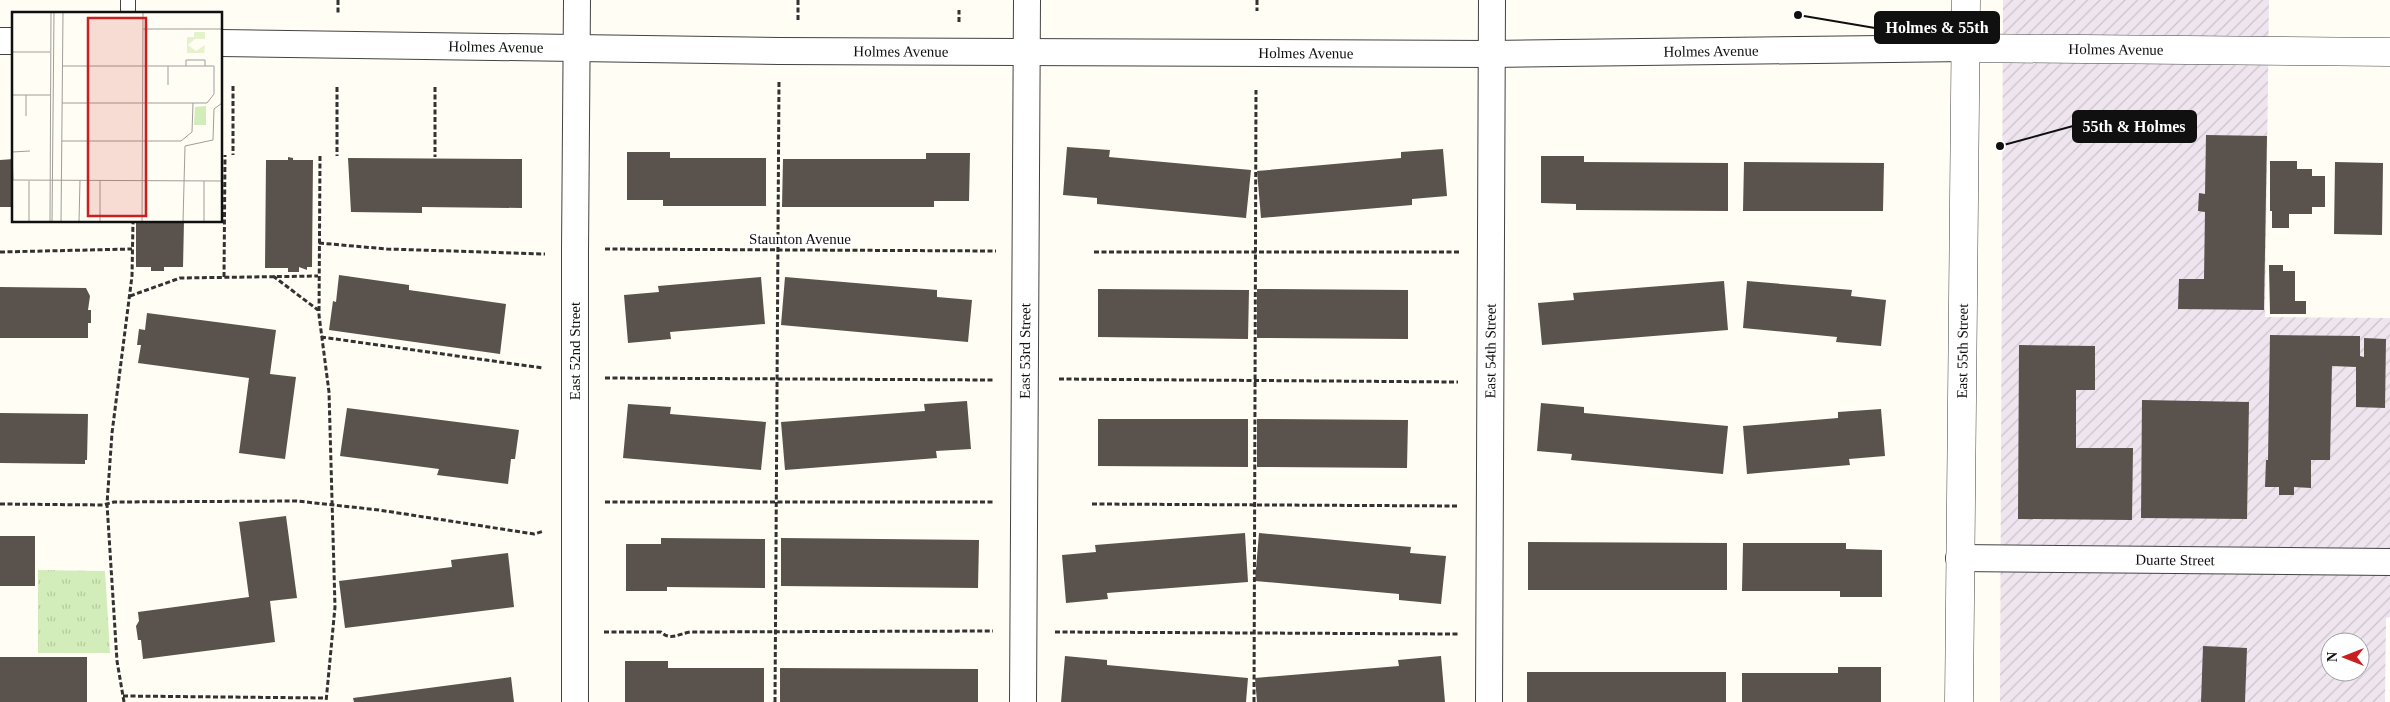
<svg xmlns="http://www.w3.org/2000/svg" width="2390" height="702" font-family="Georgia,serif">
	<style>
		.industrial { fill: url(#industrial-furrows); fill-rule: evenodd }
		.grass { fill: url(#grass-tufts) }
		.building { fill: #5a524c }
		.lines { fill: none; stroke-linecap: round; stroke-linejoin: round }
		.service-casing { stroke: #434343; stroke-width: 16 }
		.minor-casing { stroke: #434343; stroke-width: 28 }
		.tertiary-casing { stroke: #434343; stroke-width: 29 }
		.path { stroke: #323232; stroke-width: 3; stroke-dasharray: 5 2.5; stroke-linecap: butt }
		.service { stroke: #fff; stroke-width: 14 }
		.minor { stroke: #fff; stroke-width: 26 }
		.tertiary { stroke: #fff; stroke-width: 28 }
		.labels { text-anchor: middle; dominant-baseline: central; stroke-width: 5; stroke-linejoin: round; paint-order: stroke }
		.street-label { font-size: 15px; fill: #101010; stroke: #fff }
		.inset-road { fill: none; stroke: #9f9e99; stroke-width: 1 }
		.view { fill: #ca1f21; fill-opacity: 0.15; stroke: #ca1f21; stroke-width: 2.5 }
		.inset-edge { fill: none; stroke: #101010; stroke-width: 2.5 }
		.leader { fill: none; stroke: #101010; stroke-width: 2 }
		.callout-dot { fill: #101010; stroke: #fff; stroke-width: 2 }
		.callout { fill: #101010; stroke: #101010; stroke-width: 2 }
		.callout-label { font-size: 16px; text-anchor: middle; font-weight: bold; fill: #fff }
	</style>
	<defs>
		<pattern id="industrial-furrows" width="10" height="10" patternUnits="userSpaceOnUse" patternTransform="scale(1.25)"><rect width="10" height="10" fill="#eee5ef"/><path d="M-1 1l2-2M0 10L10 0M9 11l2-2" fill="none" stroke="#cbc3cc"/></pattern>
		<pattern id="grass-tufts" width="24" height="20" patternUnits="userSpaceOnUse" patternTransform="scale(1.25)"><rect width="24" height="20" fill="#d3edba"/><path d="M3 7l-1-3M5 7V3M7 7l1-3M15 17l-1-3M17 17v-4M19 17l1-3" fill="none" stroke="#b4ca9f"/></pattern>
	</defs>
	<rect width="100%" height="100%" fill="#fffdf4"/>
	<path class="industrial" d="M2003 0H2269L2265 317 2390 318V617L2386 618 2385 702H2000ZM2330 642H2360V672H2330Z"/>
	<path class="grass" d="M38 570 105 571 110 653H38Z"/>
	<path class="building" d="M2206 135 2267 136 2264 310 2178 309 2179 279H2204L2205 212 2198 211 2199 193 2205 194Z
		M1067 147 1110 150 1109 157 1251 170 1246 218 1097 204V198L1063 195Z
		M1443 149 1447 196 1412 199V205L1261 218 1257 171 1401 158V152Z
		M627 152H670V158H766V206H663V200H627Z
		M926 153H970L969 201H934V207H782L783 159H926Z
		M1541 156H1584V162L1728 163V211L1576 210V204L1541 203Z
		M288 157 293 158V160H313L312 267H307V270L299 267V272H288V268H265L266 160H288Z
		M348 158 522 159V208L422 207V213L351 212Z
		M14 159V207H0V160Z
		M2270 161H2297V169H2312V176H2325V207H2312V214H2289V228H2272V211H2270Z
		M1744 162 1884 163 1883 211H1743Z
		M2335 162 2383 163 2382 235 2334 234Z
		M136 221H184L183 267H164V271H151V267H136Z
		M2269 265H2283V271H2295V301H2306V314H2270Z
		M339 275 409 285V290L506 304 500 354 329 330 333 301 336 302Z
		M761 277 765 324 670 332 671 339 628 343 624 295 659 292 658 286Z
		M785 277 937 290V297L972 300 968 342 781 325Z
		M1724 281 1728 330 1542 345 1538 303 1574 300 1573 293Z
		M1747 281 1852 290 1851 296 1886 300 1881 346 1836 342 1837 337 1743 328Z
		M0 287 86 288 90 296 88 310H91V323H88V338H0Z
		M1098 289 1249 290 1248 339 1098 337Z
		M1257 289 1408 290V339L1257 338Z
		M147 313 276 330 270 374 296 377 285 459 239 453 249 378 138 363 141 345H137L139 329 145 330Z
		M2270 335 2360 336V356L2364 357V338L2386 339 2385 408 2356 407V367L2332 366 2330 460H2311V488L2294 487V495H2279V487H2265L2266 460H2268Z
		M2019 345 2095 346V390H2076V448H2133L2132 520 2018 519Z
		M2142 400 2249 402 2247 519 2141 518Z
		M967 401 971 449 936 451 937 458 785 470 781 422 925 411 924 404Z
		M1541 403 1584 407V413L1728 426 1723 474 1571 460 1572 454 1537 451Z
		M628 404 671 407 670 414 766 422 761 470 623 458Z
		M347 408 519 430 515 459H511L508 484 437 475 439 469 340 456Z
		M1881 409 1885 456 1849 459 1850 465 1747 474 1743 426 1838 418V412Z
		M0 413 88 414 87 460H85V464L0 463Z
		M1098 419H1248V467L1098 466Z
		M1257 419 1408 420 1407 468 1257 467Z
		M286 516 297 598 270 601 275 642 143 659 141 640H138L136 626 139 621 138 612 249 597 239 522Z
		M1245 533 1248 582 1107 593 1108 599 1066 603 1062 555 1096 552 1095 545Z
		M1259 533 1411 547 1410 553 1446 556 1441 604 1399 600V594L1255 581Z
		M0 536H35V586H0Z
		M661 538 765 539V588L667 587V591H626V544H661Z
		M781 538 979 540 978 588 781 586Z
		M1528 542 1727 543V590H1528Z
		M1743 543H1846V549L1882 550V597H1840V591H1742Z
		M508 553 514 607 345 628 339 581 452 567 451 560Z
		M2203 646 2247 648 2245 702H2201Z
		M1065 656 1107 660V665L1248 678 1246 702H1061Z
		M1441 656 1445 702H1257L1255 678 1399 666 1398 660Z
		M0 657H87V702H0Z
		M625 661H668V668H764V702H625Z
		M1838 667H1881V702H1742V673H1838Z
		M780 668 978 669V702H780Z
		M1527 672H1726V702H1527Z
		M511 677 514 702H354L353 698Z"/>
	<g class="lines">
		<g class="service-casing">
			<path id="service" d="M128 14V0"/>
		</g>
		<g class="minor-casing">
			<g id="minor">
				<path d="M0 41H14"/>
				<path id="s1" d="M221 43 780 51 1491 54 1966 48"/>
				<path id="s2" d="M1959 558 2390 562"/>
				<path d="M575 702V250L577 0"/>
				<path id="s3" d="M1023 702 1027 0"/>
				<path id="s4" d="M1489 702 1492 0"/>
			</g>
		</g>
		<g class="tertiary-casing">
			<g id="tertiary">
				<path id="s5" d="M1966 48 2390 52"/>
				<path id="s6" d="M1959 702 1966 0"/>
			</g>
		</g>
		<path class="path" d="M338 0V14
			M798 0V22
			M1257 0V11
			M959 22V10
			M233 86V155
			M337 87V156
			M435 87V157
			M320 156 319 315 329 392 335 607 326 702
			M319 243 387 249 545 254
			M605 249 996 251
			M0 252 132 249
			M1094 252H1461
			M273 276 318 310
			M224 277 225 155
			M130 296 180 278 318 276
			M321 337 543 368
			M605 378 994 380
			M1059 379 1458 382
			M605 502H994
			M0 504 103 505 114 502 297 501 379 510 534 534 544 531
			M1092 504 1459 506
			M604 632H661C671 641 678 634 690 632L993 631
			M1055 632 1458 634
			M123 696 326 698
			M124 702 117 661 107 504 112 433 132 276 133 221
			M775 702 779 80
			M1254 702 1256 90"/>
		<use href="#service" class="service"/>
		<use href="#minor" class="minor"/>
		<use href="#tertiary" class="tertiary"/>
	</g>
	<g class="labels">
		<g class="street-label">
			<text stroke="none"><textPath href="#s1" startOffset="275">Holmes Avenue</textPath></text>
			<text stroke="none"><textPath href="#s5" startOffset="150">Holmes Avenue</textPath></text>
			<text stroke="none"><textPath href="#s1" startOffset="680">Holmes Avenue</textPath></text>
			<text stroke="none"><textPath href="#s1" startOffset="1490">Holmes Avenue</textPath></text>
			<text stroke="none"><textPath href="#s1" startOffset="1085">Holmes Avenue</textPath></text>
			<text x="800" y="239">Staunton Avenue</text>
			<text transform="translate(575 351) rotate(-90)">East 52nd Street</text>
			<text stroke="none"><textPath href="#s3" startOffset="351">East 53rd Street</textPath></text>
			<text stroke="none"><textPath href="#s4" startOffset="351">East 54th Street</textPath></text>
			<text stroke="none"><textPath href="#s6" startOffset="351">East 55th Street</textPath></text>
			<text stroke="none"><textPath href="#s2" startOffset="216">Duarte Street</textPath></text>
		</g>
	</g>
	<g transform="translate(12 12)">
		<rect width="210" height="210" fill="#fffdf4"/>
		<path d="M194 94V113H182L183 95Z" fill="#d3edba"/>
		<path d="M182 20H193V27H183L176 33 184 39 193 33 192 41H175V25H182Z" fill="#e5f3cd"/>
		<path class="inset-road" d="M131 17H210M210 29V44M0 40H38M174 54V48H193V54M156 73V54M0 83H38M14 83V104M50 91H195L202 82V54H50M50 129H169L180 120 181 91M0 140 18 139M0 143 1 168M0 168 210 169V210M17 210V169M38 210 39 0M40 210 42 0M49 210 51 0M67 210 68 168M88 210V168M130 210 131 0M171 210 173 134 201 128 202 97 210 91M192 210V169"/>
		<path class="view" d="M76 6H134V204H76Z"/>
		<rect width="210" height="210" class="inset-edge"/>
	</g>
	<path class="leader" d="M1798 15L1875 28M2000 146L2073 126"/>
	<g class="callout-dot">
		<circle cx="1798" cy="15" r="5"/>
		<circle cx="2000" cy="146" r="5"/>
	</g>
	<g class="callout">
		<rect x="1875" y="12" width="124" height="31" rx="5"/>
		<rect x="2073" y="111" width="123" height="31" rx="5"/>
	</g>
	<g class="callout-label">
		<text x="1937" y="33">Holmes &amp; 55th</text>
		<text x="2134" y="132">55th &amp; Holmes</text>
	</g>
	<g transform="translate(2345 657) rotate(270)"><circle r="24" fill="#ffffff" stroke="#9f9f9f"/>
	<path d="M0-4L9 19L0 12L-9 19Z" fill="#ca1f21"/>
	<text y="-8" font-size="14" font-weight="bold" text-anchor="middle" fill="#101010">N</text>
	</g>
</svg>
